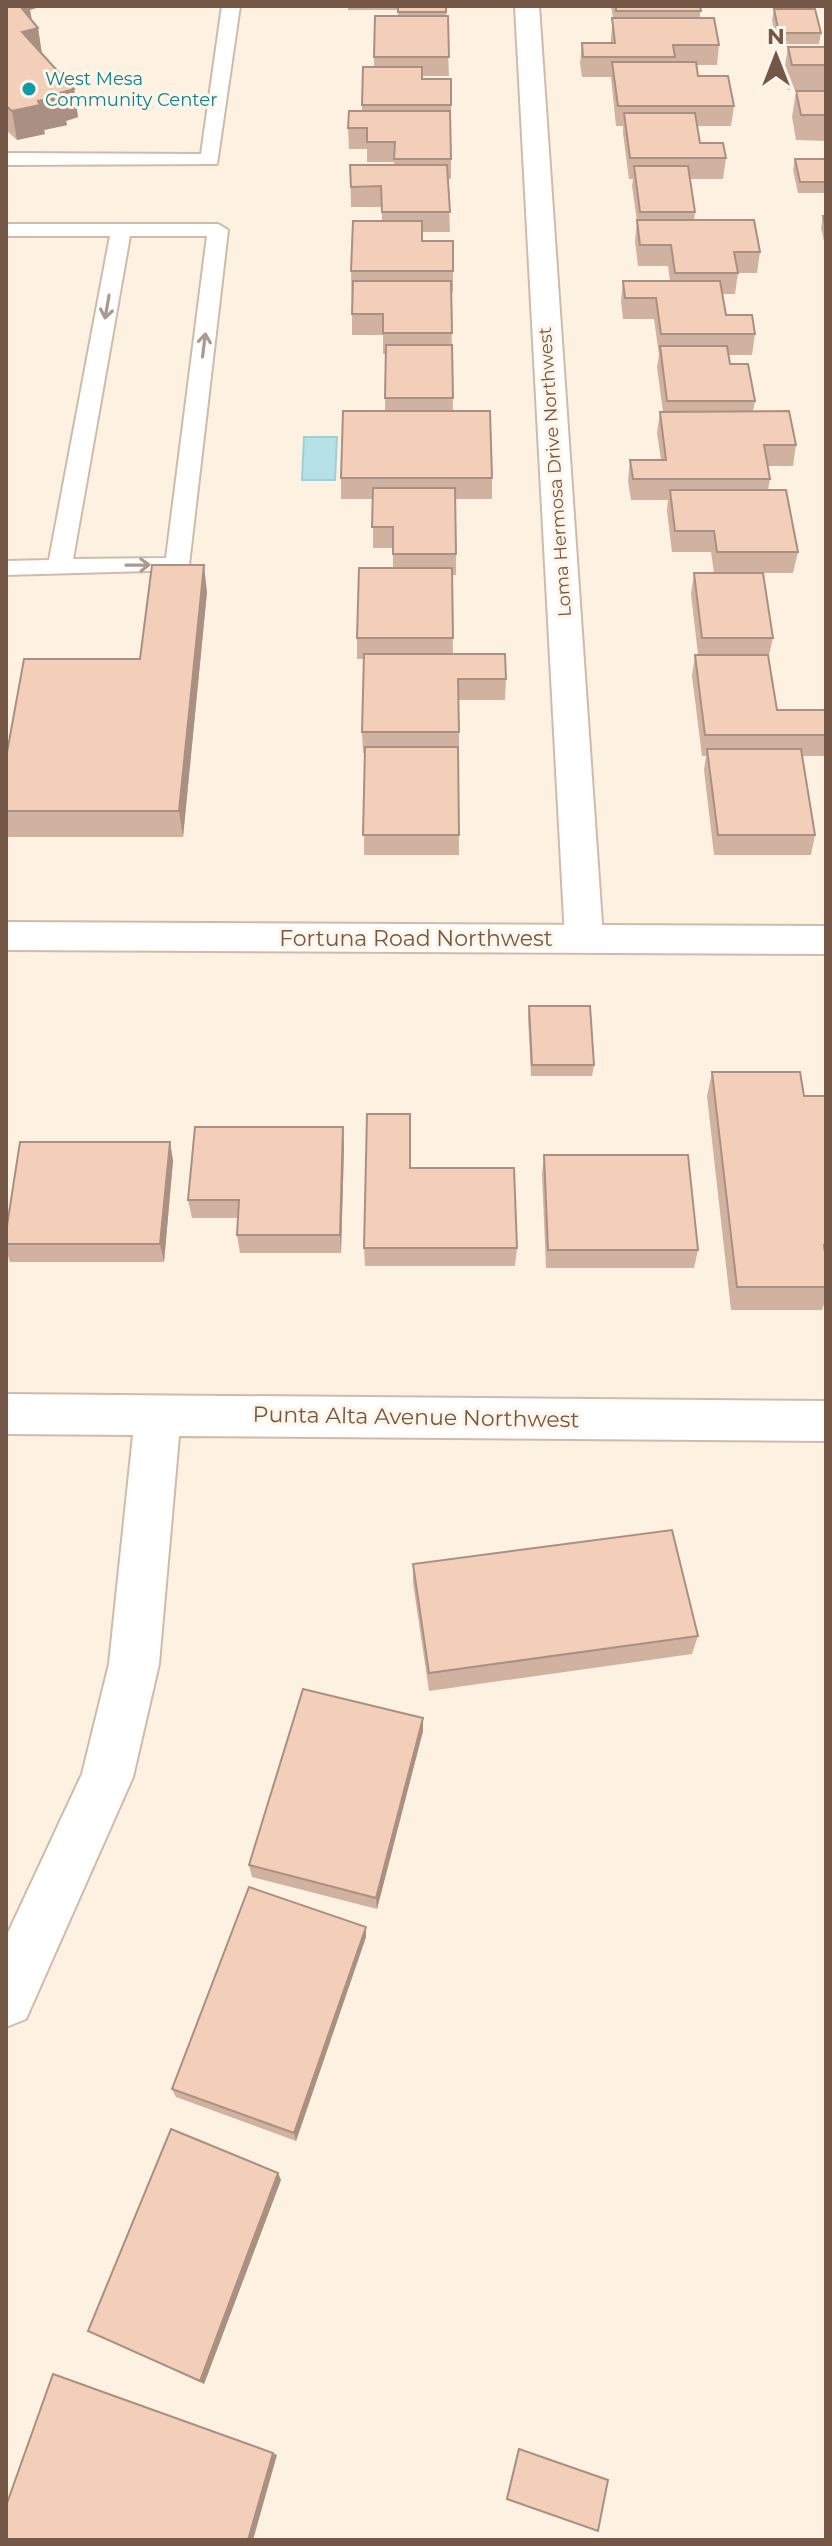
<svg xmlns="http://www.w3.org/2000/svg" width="832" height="2546" font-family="Montserrat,sans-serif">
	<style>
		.water { fill: #b6e1e6; stroke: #9cd1d8; stroke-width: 2 }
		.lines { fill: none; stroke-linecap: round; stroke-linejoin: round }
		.lane-casing { stroke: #d0bbab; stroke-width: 4 }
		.street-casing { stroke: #d0bbab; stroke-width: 4 }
		.secondary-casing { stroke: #d3baa8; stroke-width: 4 }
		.lane { fill: #fff; fill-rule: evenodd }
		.street { fill: #fff; fill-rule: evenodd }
		.secondary { fill: #fff; fill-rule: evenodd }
		.wall { fill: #d1b19f }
		.shaded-wall { fill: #aa9082 }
		.building { fill: #f3ceb9; stroke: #aa9082; stroke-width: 2 }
		.oneway { stroke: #ac9a91 }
		.culture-dot { fill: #0f9aa8; stroke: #fff5e8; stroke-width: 3 }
		.labels { text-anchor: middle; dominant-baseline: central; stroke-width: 6; stroke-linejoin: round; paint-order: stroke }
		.far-culture-label { font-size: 18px; fill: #0d838f; stroke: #fff5e8; text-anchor: start }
		.far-street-label { font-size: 18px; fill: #755748; stroke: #fff5e8 }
		.street-label { font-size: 22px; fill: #755748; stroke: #fff5e8 }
	</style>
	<rect width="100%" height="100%" fill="#fdf1e2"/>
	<path class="water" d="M304 437H337L335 480H302Z"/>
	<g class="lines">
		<g class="lane-casing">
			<path id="lane" d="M222 6H240L217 164 6 165V153L201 154Z
				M6 224H218L228 230 189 565 185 570 6 575V561L49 560 110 236H6ZM130 236H207L166 558 73 559Z"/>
		</g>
		<g class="street-casing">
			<path id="street" d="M515 6H539L603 938 598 948 584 952 570 948 565 938Z
				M6 1394 826 1401V1441L179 1436 159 1664 133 1777 26 2019 6 2027V1937L82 1774 109 1664 133 1435 6 1434Z"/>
		</g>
		<g class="secondary-casing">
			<path id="secondary" d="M6 922 826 926V954L6 950Z"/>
		</g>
		<use href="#lane" class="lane"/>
		<use href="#street" class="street"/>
		<use href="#secondary" class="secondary"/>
	</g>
	<path class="wall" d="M6 6H36V8L30 10 32 20 38 28 42 53 74 89 78 117 66 121 67 125 44 130 45 134 17 140 6 130Z
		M348 6H446L449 76H422V79L451 105V179H448L450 232H422V241L453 271V292H451L453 411 492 478V499H455L456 554V575H452L453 654 506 679 505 700H459V753H458L459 855H364L365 753H363L362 732 364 659H357V638L393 568V548H373V499H341V478L385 411 386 354H383V335H352V314L351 271 382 221V207H351L350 165H394V162H367V149H349L348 128 362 111 363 67H374L375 16H398V10H348Z
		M611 6H700V18L719 45 717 65H696L698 76 734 106 731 126H697L700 143 726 158 723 179H690L695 212 694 220 760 252 757 273H738L735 294H723L726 315 755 334 752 355H728L730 364 755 401 753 411 796 445 793 466H768L770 479 768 490 798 552 793 573H714L711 552H672L667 511 668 500H631L628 481 630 460H661L657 433 660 412H663L657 367 659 355 654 319H623L621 301 623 281H670L668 266H638L635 241 637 221 632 186 633 179H629L623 133V126H616L611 77H582L580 63 582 43H611V38L613 18Z
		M774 9 821 33 819 44H777L772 20Z
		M826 39V91L788 90 784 72 788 47H825Z
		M796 91H826V141L796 140 792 117Z
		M795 159H826V193H798L793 170Z
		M823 216H826V250L821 228Z
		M694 573 773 638 768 659 777 710H826V756H802L815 835 811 855H714L704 770 706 756H702L692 676 695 655H698L691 594Z
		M207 592 183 837H6V758L140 659Z
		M529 1006 594 1065 592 1076H531L528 1017Z
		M712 1072 804 1096H826V1299L822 1310H731L707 1096Z
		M170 1142 173 1161 164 1262H10L6 1250V1232Z
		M344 1146 341 1253H240L237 1235 238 1218H192L188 1200Z
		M544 1155 698 1250 694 1268H546L542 1174Z
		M410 1168 517 1248 515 1266H365L364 1248Z
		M413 1564 698 1636 692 1654 429 1691 413 1583Z
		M423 1718V1731L377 1909 252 1877 249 1865Z
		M366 1937 296 2141 176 2097 172 2089Z
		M281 2180 204 2384 88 2331Z
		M518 2449H519L598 2531 506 2499Z"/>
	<path class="shaded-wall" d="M18 6H36V8L30 10 33 29 38 28 42 56 22 32Z
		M74 89 78 117 66 121 67 125 44 130 45 134 17 140 12 111Z
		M204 565 207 592 183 837 179 811Z
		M343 1127 344 1146 341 1253 340 1235Z
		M170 1142 173 1161 164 1262 160 1244Z
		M423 1718V1731L377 1909 376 1898Z
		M366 1927V1937L296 2141 294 2133Z
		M278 2173 281 2180 204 2384 200 2381Z
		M273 2453 277 2455 253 2540H248Z"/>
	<path class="building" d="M6 6H20L38 28 22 32 74 89 60 93 63 96 38 101 40 105 12 111 6 106Z
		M398 6H446V12H398Z
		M616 6H700L701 11H616Z
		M774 9H815L821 33H779Z
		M375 16H448L449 57H374Z
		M612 18H714L719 45H673L675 57H583L582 43H615Z
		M788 47H826V65H792Z
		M612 62H696L698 76H728L734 106H618Z
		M363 67H422V79H451V105H362Z
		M796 91H826V115H801Z
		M349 111H450L451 159H394L395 142H367V128H348Z
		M624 113H695L700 143H723L726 158H630Z
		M795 159H826V182H800Z
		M350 165H447L450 212H382L381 186 351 187Z
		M634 166H688L695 212H640Z
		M823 216H826V230Z
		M637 220H754L760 252H734L738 273H675L671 245H640Z
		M353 221H422V241H453V271H351Z
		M353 281H451L452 333H383V314H352Z
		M623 281H720L726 315H752L755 334H661L656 298H625Z
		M386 345H452L453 398H385Z
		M660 346H727L730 364H748L755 401H667Z
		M343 411H490L492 478H341Z
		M789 411 796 445H764L770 479H633L630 460H666L660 412Z
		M373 488H455L456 554H393V527H372Z
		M670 490H786L798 552H717L714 531H675Z
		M152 565H204L179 811H6V758L24 659H140Z
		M359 568H452L453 638H357Z
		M694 573H763L773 638H702Z
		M364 654H505L506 679H458L459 732H362Z
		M695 655H768L777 710H826V735H705Z
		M365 747H458L459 835H363Z
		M707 749H801L815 835H718Z
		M529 1006H590L594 1065H532Z
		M712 1072H800L804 1096H826V1245H824L826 1260V1287H737Z
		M367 1114H410V1168H514L517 1248H364Z
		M195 1127H343L340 1235H237L239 1200H188Z
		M20 1142H170L160 1244H6V1232Z
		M544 1155H688L698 1250H548Z
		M672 1530 698 1636 429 1673 413 1564Z
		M303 1689 423 1718 376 1898 249 1865Z
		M249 1887 366 1927 294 2133 172 2089Z
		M171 2129 278 2173 200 2381 88 2331Z
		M53 2374 273 2453 248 2540H6V2506Z
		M519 2449 608 2480 598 2531 507 2499Z"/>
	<defs><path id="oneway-shaft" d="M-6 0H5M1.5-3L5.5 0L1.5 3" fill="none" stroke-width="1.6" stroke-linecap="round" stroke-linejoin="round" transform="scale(2)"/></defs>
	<g class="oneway">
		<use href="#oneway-shaft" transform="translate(107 307) rotate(100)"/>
		<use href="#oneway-shaft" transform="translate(204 345) rotate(-83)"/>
		<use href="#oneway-shaft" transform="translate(138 565) rotate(-1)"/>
	</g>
	<circle class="culture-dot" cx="29" cy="89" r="8"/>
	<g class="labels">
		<g class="far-culture-label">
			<text x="45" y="79">West Mesa<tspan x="45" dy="21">Community Center</tspan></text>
		</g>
		<g class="far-street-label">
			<text transform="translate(555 472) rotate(-94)">Loma Hermosa Drive Northwest</text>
		</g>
		<g class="street-label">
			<text x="416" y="938">Fortuna Road Northwest</text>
			<text transform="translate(416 1417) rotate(1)">Punta Alta Avenue Northwest</text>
		</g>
	</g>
	<rect width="832" height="2546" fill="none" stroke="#755748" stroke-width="16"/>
	<g transform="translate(776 56)" stroke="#fff5e8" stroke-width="6" paint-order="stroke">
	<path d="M0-6L14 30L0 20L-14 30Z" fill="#755748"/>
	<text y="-12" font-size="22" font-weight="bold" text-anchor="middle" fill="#755748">N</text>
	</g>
</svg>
